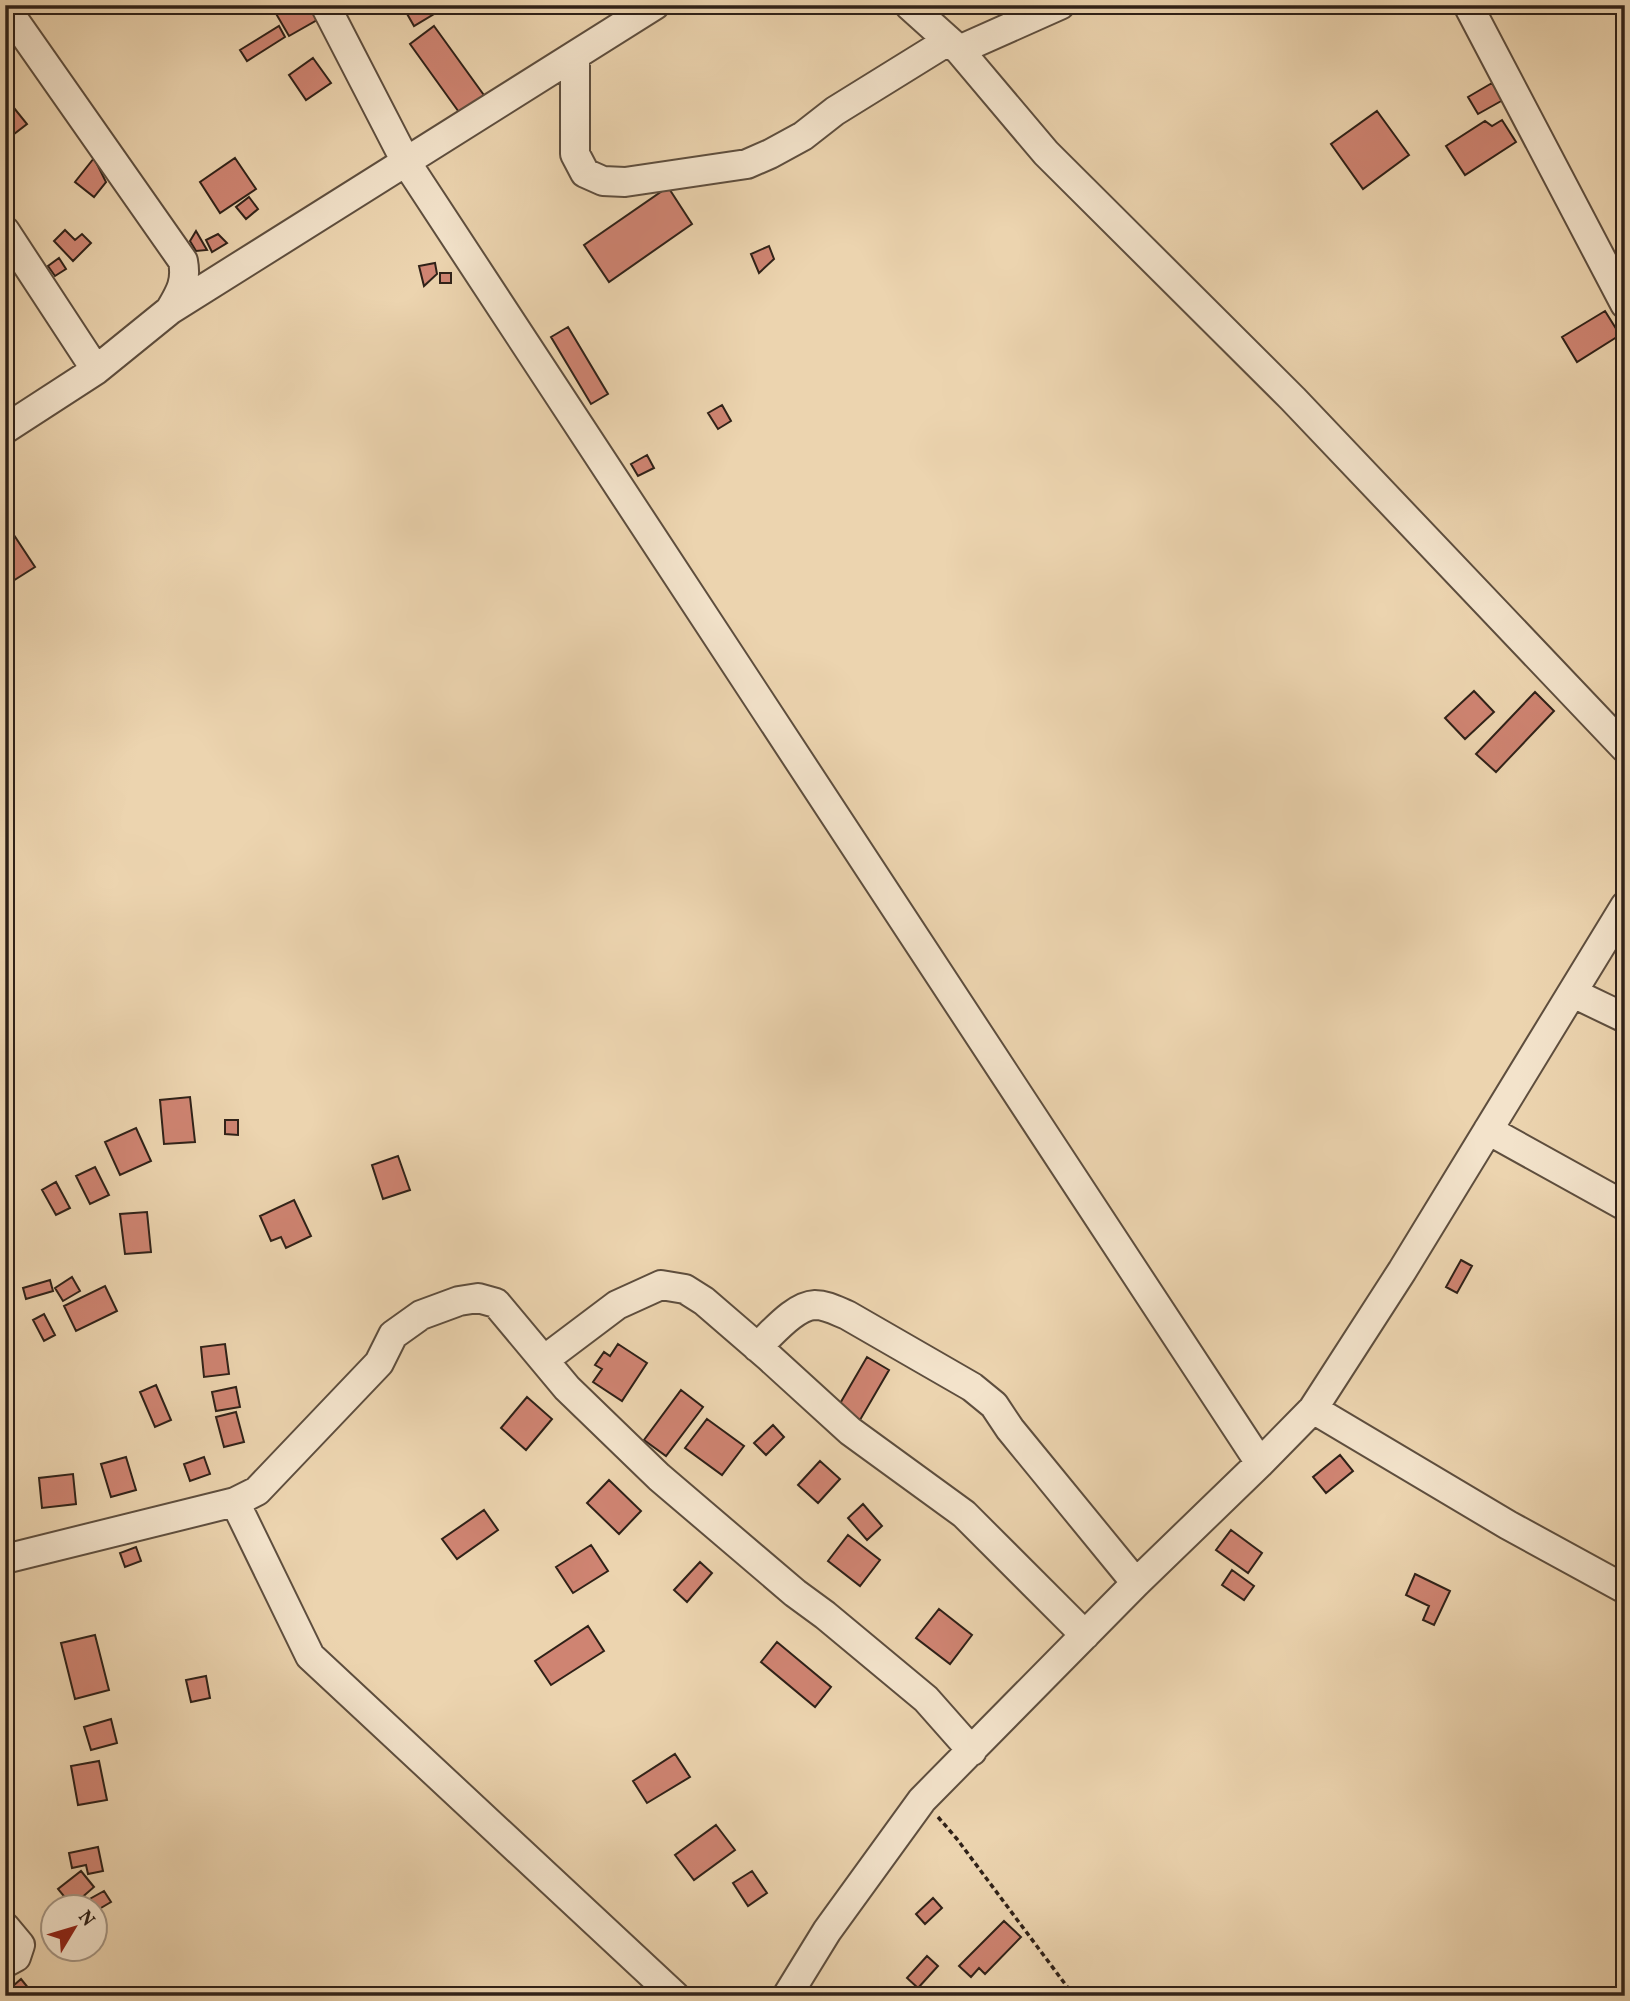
<svg xmlns="http://www.w3.org/2000/svg" width="1630" height="2001" font-family="Vollkorn,serif">
	<style>
		.building { fill: #cf8472; stroke: #2f2118; stroke-width: 2 }
		.lines { fill: none; stroke-linecap: round; stroke-linejoin: round }
		.minor-casing { stroke: #5e4e3e; stroke-width: 32 }
		.path { stroke: #2f2118; stroke-width: 3.5; stroke-dasharray: 5 3.5; stroke-linecap: butt }
		.minor { stroke: #f3e3cb; stroke-width: 28 }
	</style>
	<rect width="100%" height="100%" fill="#ecd4af"/>
	<filter id="stains"><feTurbulence type="fractalNoise" baseFrequency=".00286" numOctaves="4"/><feColorMatrix values="0 0 0 0 .2 0 0 0 0 .09 0 0 0 0 .02 0 0 0 .5 -.17"/></filter>
	<radialGradient id="worn" r=".72"><stop offset=".6" stop-color="#630" stop-opacity="0"/><stop offset="1" stop-color="#630" stop-opacity=".3"/></radialGradient>
	<path class="building" d="M271 5H318L324 16 289 36Z
		M402 5H449L414 26Z
		M279 26 285 37 247 61 240 50Z
		M434 26 486 98 461 115 410 44Z
		M313 58 331 83 306 100 289 75Z
		M1492 83 1503 100 1478 114 1468 97Z
		M10 103 27 124 5 141V106Z
		M1377 111 1409 155 1363 189 1331 144Z
		M1502 120 1516 142 1465 175 1446 146 1485 121 1492 126Z
		M94 158 106 182 94 197 75 182Z
		M235 158 256 189 220 213 200 182Z
		M668 187 692 224 609 282 584 245Z
		M249 197 258 209 246 219 236 207Z
		M65 230 75 240 82 234 91 243 73 261 54 241Z
		M196 231 207 250 196 251 190 241Z
		M218 234 227 243 212 252 206 240Z
		M769 246 774 259 759 273 751 254Z
		M59 258 66 269 55 276 48 266Z
		M435 263 437 274 424 286 419 266Z
		M440 273H451V283H440Z
		M1605 311 1620 335 1577 362 1562 337Z
		M568 327 608 394 591 404 551 337Z
		M722 405 731 421 718 429 708 413Z
		M647 455 654 468 638 476 631 464Z
		M6 523 35 567 5 586V524Z
		M1474 691 1494 712 1465 739 1445 718Z
		M1535 692 1554 711 1496 772 1476 754Z
		M190 1097 195 1142 164 1144 160 1100Z
		M225 1120H238V1135L225 1134Z
		M136 1128 151 1161 120 1175 105 1142Z
		M398 1156 410 1190 383 1199 372 1165Z
		M95 1167 109 1195 90 1204 76 1176Z
		M56 1182 70 1208 56 1215 42 1190Z
		M294 1200 311 1236 286 1248 281 1237 271 1241 260 1216Z
		M147 1212 151 1252 125 1254 120 1214Z
		M1461 1260 1472 1266 1457 1293 1446 1287Z
		M72 1277 80 1291 63 1301 55 1288Z
		M50 1280 53 1291 26 1299 23 1288Z
		M105 1286 117 1311 76 1331 64 1306Z
		M44 1314 55 1335 44 1341 33 1320Z
		M225 1344 229 1374 204 1377 201 1347Z
		M618 1344 647 1363 622 1401 593 1382 602 1369 595 1365 604 1352 610 1356Z
		M867 1357 889 1370 860 1420 838 1407Z
		M156 1385 171 1420 155 1427 140 1392Z
		M236 1387 240 1407 216 1411 212 1392Z
		M681 1390 703 1407 666 1456 644 1440Z
		M527 1397 552 1419 526 1450 501 1428Z
		M236 1412 244 1442 224 1447 216 1417Z
		M707 1419 744 1446 722 1475 685 1448Z
		M773 1425 784 1437 766 1455 754 1443Z
		M1340 1455 1353 1471 1326 1493 1313 1477Z
		M126 1457 136 1490 111 1497 101 1464Z
		M204 1457 210 1474 190 1481 184 1464Z
		M820 1461 840 1479 818 1503 798 1485Z
		M73 1474 76 1504 42 1508 39 1478Z
		M609 1480 641 1511 619 1534 587 1503Z
		M863 1504 882 1526 867 1540 848 1518Z
		M484 1510 498 1530 457 1559 442 1539Z
		M1231 1530 1262 1553 1248 1573 1216 1550Z
		M848 1535 880 1560 860 1586 828 1561Z
		M591 1545 608 1571 573 1593 556 1567Z
		M136 1547 141 1561 125 1567 120 1553Z
		M700 1562 712 1573 687 1602 674 1590Z
		M1232 1570 1254 1586 1244 1600 1222 1585Z
		M1415 1574 1450 1591 1434 1625 1423 1620 1429 1606 1406 1595Z
		M939 1609 972 1635 950 1664 916 1638Z
		M588 1626 604 1651 551 1685 535 1661Z
		M95 1635 109 1690 75 1699 61 1643Z
		M777 1642 831 1687 815 1707 761 1662Z
		M206 1676 210 1698 191 1702 186 1680Z
		M111 1719 117 1743 91 1750 84 1727Z
		M675 1754 690 1777 647 1803 633 1781Z
		M99 1761 107 1800 78 1805 71 1766Z
		M716 1825 735 1850 694 1880 675 1855Z
		M98 1847 103 1871 88 1874 86 1865 72 1868 69 1853Z
		M81 1871 94 1887 72 1906 58 1889Z
		M752 1871 767 1893 748 1906 733 1883Z
		M104 1891 111 1902 94 1912V1906H77Z
		M933 1898 942 1908 925 1924 916 1914Z
		M1004 1921 1021 1937 985 1974 979 1968 971 1977 959 1966Z
		M927 1956 938 1966 918 1988 907 1978Z
		M21 1979 34 1995 8 1996 5 1993Z"/>
	<g class="lines">
		<g class="minor-casing">
			<path id="minor" d="M325 5 406 162 1260 1463
				M909 5 959 50 1046 153 1293 399 1625 748
				M1468 5 1625 304
				M5 7 183 261C187 282 180 293 170 310
				M959 50 1060 5
				M575 57V154L585 173 603 181 625 182 747 164 770 154 803 136 835 111 948 41
				M5 231 96 370
				M5 429 96 370 170 310 655 5
				M1573 993 1625 1018
				M1488 1130 1625 1206
				M757 1347C772 1334 794 1306 815 1305 827 1305 837 1311 847 1315L972 1387 994 1405 1010 1429 1136 1583
				M544 1360 617 1305 661 1285 685 1289 704 1301 770 1358 850 1431 964 1514 1085 1635
				M1313 1409 1508 1525 1625 1589
				M235 1502 310 1656 675 1996
				M5 1559 235 1502 257 1491 379 1363 393 1335 421 1315 459 1301 478 1298 496 1303 567 1388 659 1477 795 1593 825 1615 926 1699 972 1751
				M5 1927 20 1945 16 1957 5 1963
				M787 1996 827 1931 922 1800 1136 1583 1260 1463 1313 1409 1402 1271 1625 906"/>
		</g>
		<path class="path" d="M938 1817 957 1839 1074 1996"/>
		<use href="#minor" class="minor"/>
	</g>
	<rect width="1630" height="2001" fill="none" stroke="#ecd4af" stroke-width="28"/>
	<rect x="7" y="7" width="1616" height="1987" fill="none" stroke="#2f2118" stroke-width="3.5"/>
	<rect x="14" y="14" width="1602" height="1973" fill="none" stroke="#2f2118" stroke-width="2"/>
	<g transform="translate(74 1928) rotate(52)"><circle r="33" fill="#f3e3cb" stroke="#a59583" stroke-width="2"/>
	<path d="M0-5L12 26L0 18L-12 26Z" fill="#8f2418"/>
	<text y="-10" font-size="19" font-weight="bold" text-anchor="middle" fill="#2f2118">N</text>
	</g>
	<rect width="100%" height="100%" filter="url(#stains)"/>
	<rect width="100%" height="100%" fill="url(#worn)"/>
</svg>
